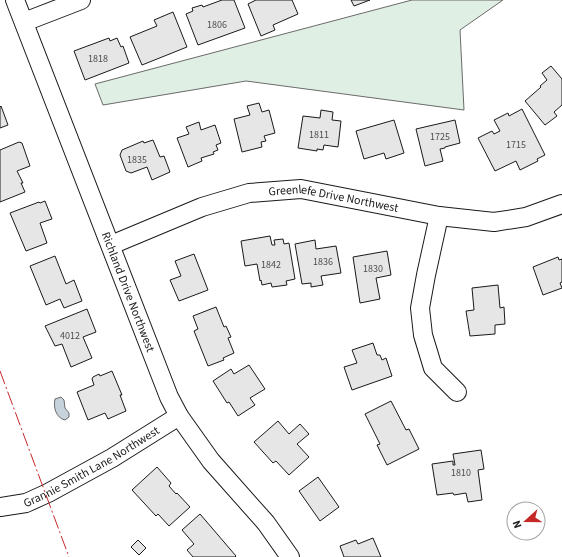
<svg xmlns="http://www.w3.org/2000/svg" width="562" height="557" font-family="'Source Sans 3',sans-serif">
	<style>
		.green { fill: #e0efe3; stroke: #6a6a6a }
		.water { fill: #c6d2dc; stroke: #6a6a6a }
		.building { fill: #e6e6e6; stroke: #1a1a1a }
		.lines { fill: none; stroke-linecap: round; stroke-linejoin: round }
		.minor-casing { stroke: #1a1a1a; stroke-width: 20 }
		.minor { stroke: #fff; stroke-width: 18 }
		.power { stroke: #c62828; stroke-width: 1; stroke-dasharray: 14 3 2 3; stroke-linecap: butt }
		.labels { text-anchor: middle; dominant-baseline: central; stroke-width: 3; stroke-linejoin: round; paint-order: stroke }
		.number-label { font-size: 10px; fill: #4d4d4d }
		.street-label { font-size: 12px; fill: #1a1a1a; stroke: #fff }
	</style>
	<rect width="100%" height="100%" fill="#fff"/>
	<path class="green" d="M412 0H503L460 30 464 110 246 81 103 105 95 84Z"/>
	<path class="water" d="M61 397 64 400 65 408 69 413V417L65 420C56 418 53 407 55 399Z"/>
	<path class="building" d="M222 0H234L245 28 198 45 186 14 193 11 192 8 202 5 203 7Z
		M256 0H292L298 14 273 25 275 30 261 36 248 4Z
		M351 0H370L354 6Z
		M173 12 187 47 142 65 130 37 157 26 154 20Z
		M109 38 110 41 117 38 121 47 123 46 129 63 85 80 74 51Z
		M551 66 562 79V105L554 112 557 116 545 125 525 101 541 87 540 86 547 80 542 73Z
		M259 103 262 112 269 110 275 133 264 136 266 141 261 142 262 147 242 152 234 119 250 115 247 106Z
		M1 106 8 125 0 128V107Z
		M522 109 545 155 537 159 538 161 520 170 516 161 495 171 478 138 492 131 494 134 500 131 494 120 508 113 509 116Z
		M321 110 333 112 332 120 341 121 338 147 324 145 323 150 317 149V151L298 148 303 116 320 118Z
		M394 120 404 153 386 159 384 153 364 159 356 131Z
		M455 120 460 143 445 147V148L440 149 443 161 425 166 416 129Z
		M199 122 201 130 215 125 221 143 216 145 218 150 213 152 214 154 201 158 202 161 188 167 177 138 189 134 186 127Z
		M153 140 160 157 164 156 170 172 152 180 147 167 131 173 126 171 120 155 122 150 143 141 144 143Z
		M19 142 22 143 30 166 17 171 23 183H21L25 192 0 202V150Z
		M45 201 52 219 40 223 47 243 26 251 10 213 39 202 40 203Z
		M270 236 272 245H275L274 240 283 239 284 244 289 243 295 279 286 281 287 285 272 287 271 283 262 285 261 280 260 281 257 264 245 266 241 241Z
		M315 240 316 249 336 246 341 273 321 276 323 285 311 287V283L302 284 295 244Z
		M387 251 391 275 376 278 380 299 360 303 353 257Z
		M194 254 208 290 179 301 170 280 181 276 175 261Z
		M55 256 66 284 74 280 82 301 64 308 60 299 46 305 30 266Z
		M558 257 559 260 562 259V282L560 283 562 288 543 295 533 267Z
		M498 285 500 308 504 307 505 324 495 325V334L470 336 466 311 474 310 472 288Z
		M216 307 224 327 226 326 231 337 228 338 234 353 223 358 224 360 208 366 194 331 198 329 193 316Z
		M87 309 96 332 83 337 92 358 71 367 62 344 55 346 45 326Z
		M373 343 377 355H380L382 360 386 358 392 376 352 390 344 367 357 363 352 350Z
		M249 365 265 389 250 398 255 405 238 416 229 402 227 403 213 381 231 369 234 374Z
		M112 371 122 395H120L126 411 108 419 105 413 88 420 77 392 94 385 92 379 93 377 99 374 100 376Z
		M391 401 406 430 409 429 419 449 387 465 377 445 380 444 365 414Z
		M278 421 289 434 300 424 309 434 297 444 309 457 289 475 276 461 273 463 254 442Z
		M481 450 484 469 478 470 482 500 468 502 466 493 454 495 453 493 437 495 432 464 453 461V465H455L453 454Z
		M157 467 171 483 169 486 176 494 177 493 190 507 169 526 158 514 156 516 132 490Z
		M318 477 339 507 320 521 299 491Z
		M200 514 236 556 235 557H193L187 550 194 544 182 530Z
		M373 538 381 557H344L340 546 356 540 358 544Z
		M138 540 146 548 139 555 131 547Z"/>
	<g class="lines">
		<g class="minor-casing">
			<g id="minor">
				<path id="s1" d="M15 0 169 397 179 416 211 461 266 523 290 557"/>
				<path d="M24 22 81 0"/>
				<path d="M439 216 426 275 420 308 423 335 433 368 457 392"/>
				<path id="s2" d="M111 245 202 207 249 193 301 189 439 216 494 222 526 217 562 204"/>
				<path id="s3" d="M0 507 26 503 48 493 112 458 179 416"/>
			</g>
		</g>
		<use href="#minor" class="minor"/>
		<path class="power" d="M0 371 69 557"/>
	</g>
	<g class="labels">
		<g class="number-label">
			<text x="217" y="25">1806</text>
			<text x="98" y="59">1818</text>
			<text x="319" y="135">1811</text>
			<text x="440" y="137">1725</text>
			<text x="516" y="145">1715</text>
			<text x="137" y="160">1835</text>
			<text x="323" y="262">1836</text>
			<text x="271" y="265">1842</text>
			<text x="373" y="269">1830</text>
			<text x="70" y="336">4012</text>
			<text x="461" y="473">1810</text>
		</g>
		<g class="street-label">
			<text stroke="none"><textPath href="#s2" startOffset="233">Greenlefe Drive Northwest</textPath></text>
			<text stroke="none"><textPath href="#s1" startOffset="313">Richland Drive Northwest</textPath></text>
			<text stroke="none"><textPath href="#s3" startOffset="101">Grannie Smith Lane Northwest</textPath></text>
		</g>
	</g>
	<g transform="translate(526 521) rotate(249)"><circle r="19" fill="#ffffff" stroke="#a3a3a3"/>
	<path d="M0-3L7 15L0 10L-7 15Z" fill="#c62828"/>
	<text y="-6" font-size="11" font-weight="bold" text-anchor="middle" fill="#1a1a1a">N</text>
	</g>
</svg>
